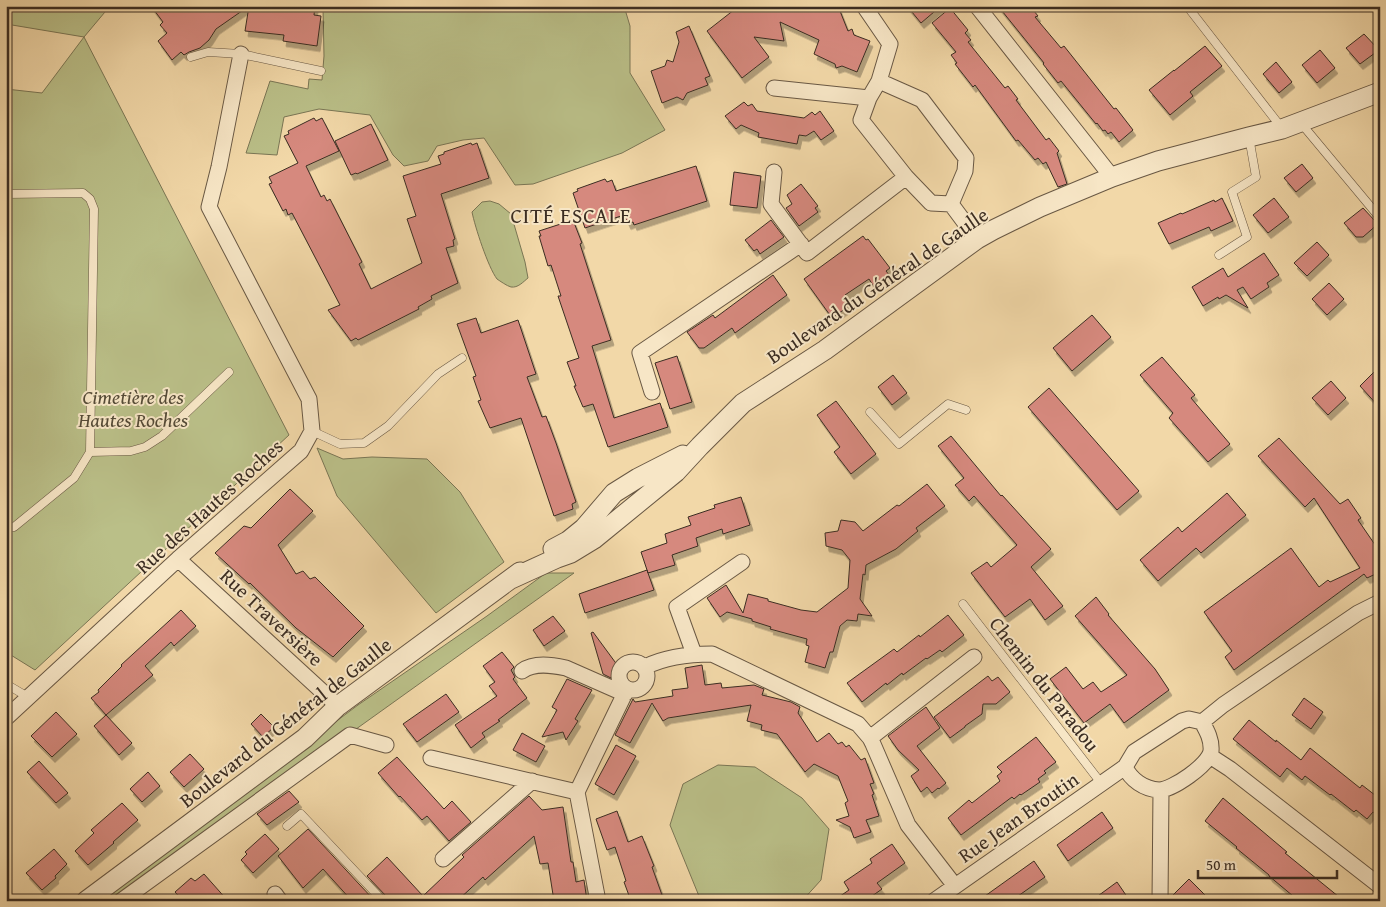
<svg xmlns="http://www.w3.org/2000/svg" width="1386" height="907" font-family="'Gentium Book Plus',serif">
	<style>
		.green { fill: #babf88; stroke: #7a7655 }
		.building { fill: #d6897e; stroke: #3b2d22; filter: url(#shadow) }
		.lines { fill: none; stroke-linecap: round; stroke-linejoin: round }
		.service-casing { stroke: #695844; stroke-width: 9 }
		.minor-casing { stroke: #695844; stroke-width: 17 }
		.tertiary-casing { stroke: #695844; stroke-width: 21 }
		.service { stroke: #f7e6c6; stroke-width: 8 }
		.minor { stroke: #f7e6c6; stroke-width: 15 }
		.tertiary { stroke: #f7e6c6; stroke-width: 19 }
		.labels { text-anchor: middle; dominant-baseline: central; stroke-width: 4; stroke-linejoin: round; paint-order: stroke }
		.street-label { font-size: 20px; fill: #3b2d22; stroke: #f7e6c6 }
		.park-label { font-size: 20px; font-style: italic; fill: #544a36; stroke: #f7e6c6 }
		.neighbourhood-label { font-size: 21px; letter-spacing: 1px; fill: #3b2d22; stroke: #f7e6c6 }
	</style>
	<defs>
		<filter id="shadow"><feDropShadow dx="3" dy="5.5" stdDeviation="0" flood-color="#0004"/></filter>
	</defs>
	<rect width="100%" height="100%" fill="#f2d8a8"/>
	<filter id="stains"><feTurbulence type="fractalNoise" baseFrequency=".004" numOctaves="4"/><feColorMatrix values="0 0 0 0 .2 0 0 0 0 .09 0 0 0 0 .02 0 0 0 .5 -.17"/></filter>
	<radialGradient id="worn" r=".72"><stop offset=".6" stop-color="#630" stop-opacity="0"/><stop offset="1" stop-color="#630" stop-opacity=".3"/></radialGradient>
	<path class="green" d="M6 6H110L84 37 6 24Z
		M320 6H624L630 26V73L665 130 622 153 533 184 515 185 484 138 463 140 437 146 428 161 404 166 393 155 370 115 319 109 284 117 277 155 246 153 270 81 308 89 309 79 322 80 324 56 323 8Z
		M84 37 289 435 35 670 6 652V89L42 93Z
		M490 201 499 204 511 214 525 262 528 278C523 282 518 288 511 287 507 286 500 281 497 279 488 267 475 227 472 212L482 202Z
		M317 448 343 459 372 457 427 459 460 492 504 562 436 613 337 496Z
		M546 573H574L116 901H96L358 705 487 616Z
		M718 765 755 767 802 798 829 829 821 880 802 901H701L670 825 683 784Z"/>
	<path class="building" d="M151 6H249L216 29 209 40 200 48 189 52 184 55 181 52 172 60 158 41 167 33 160 25 163 22Z
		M249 6H315L314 15 321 16 317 46 283 41 284 35 245 31Z
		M739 6H838L848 31 852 29 854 35 870 41 857 72 842 66 836 68 835 64 814 54 819 40 780 22 784 41 754 37 769 57 742 78 707 31Z
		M907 6H941L921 23Z
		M998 6H1030L1038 16 1035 17 1061 48 1064 46 1114 109 1116 108 1133 130 1119 142 1111 132 1108 134 1105 130 1103 131 1097 123 1096 124 1061 81 1058 83 1043 64 1044 63Z
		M950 8 968 30 965 33 971 40 968 42 1005 88 1008 86 1018 99 1016 100 1046 140 1049 138 1059 151 1057 153 1067 184 1058 187 1046 162 1043 164 1038 158 1035 160 1018 140 1016 141 975 85 973 87 955 64 957 63 951 55 956 52 932 23Z
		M689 26 710 76 705 78 708 85 687 93 683 100 677 97 662 103 651 71 665 66 667 60 673 62 679 42 676 32Z
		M1364 34 1379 50 1360 64 1346 48Z
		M1205 46 1222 66 1190 92 1193 96 1170 115 1149 90 1174 70V71Z
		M1320 50 1335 68 1317 83 1302 65Z
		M1276 62 1292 82 1279 93 1263 74Z
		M744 102 748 106 752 104 757 111 804 118 812 112 815 115 820 111 834 131 821 140 814 131 806 136 799 135 797 144 758 137 759 133 741 125 736 129 725 116Z
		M314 118 316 121 322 118 339 151 306 166 321 197 324 195 327 201 330 199 362 262 359 264 371 289 422 263 407 219 416 216 403 176 441 164 438 156 444 154V152L471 143 472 145 477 143 489 178 441 194 455 239 453 240 454 246 446 248 458 283 431 296 432 299 418 307 419 309 358 340 356 338 351 341 328 310 340 305 292 213 288 215 286 209 283 211 269 184 272 183 269 177 298 163 284 136 289 134 288 131Z
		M371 124 388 160 357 174 356 173 351 175 335 141Z
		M1302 164 1313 178 1296 192 1284 178Z
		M696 166 707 201 634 225 633 222 628 224 624 215 585 228 573 193 578 191 577 189 605 179 607 182 612 180 616 191Z
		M734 172 761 176 757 208 730 205Z
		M801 184 818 206 815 208 818 212 799 226 786 208 792 204 787 195Z
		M1222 198 1233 221 1211 231 1209 227 1169 244 1158 223 1181 213 1182 214 1214 200 1215 202Z
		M1274 198 1289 217 1268 233 1253 215Z
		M1363 208 1376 222 1379 223 1363 237H1356L1344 223Z
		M573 220 582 243 580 244 611 340 592 346 614 418 660 403 668 427 608 447 593 404 583 407 574 386H576L567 362 579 358 558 296H561L551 265 548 266 539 236H541L539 231Z
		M771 220 784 237 760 254 757 249 754 251 745 240Z
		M863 236 866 240 868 239 890 268 886 271 890 276 874 287 869 279 845 295 852 304 832 318 804 279Z
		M1317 242 1329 255 1307 276 1294 263Z
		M1264 253 1279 275 1267 283 1269 287 1251 299 1243 287 1237 290 1248 308 1226 295 1219 299 1218 297 1203 306 1192 287 1223 268 1228 277Z
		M773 275 787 295 735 333 732 328 704 348H699L687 332 713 315 715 318Z
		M1329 283 1344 299 1327 315 1312 299Z
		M1092 315 1111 337 1072 371 1053 348Z
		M476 318 481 333 518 320 536 374 527 377 542 417 546 416 556 443 576 502 572 504 573 509 554 516 521 418 490 428 478 401 481 400 473 377 476 376 457 324Z
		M677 356 692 402 670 409 655 363Z
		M1162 357 1195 395 1191 398 1230 444 1208 462 1169 418 1173 413 1140 375Z
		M1380 366V408L1360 386Z
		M893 375 907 393 892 405 878 387Z
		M1331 381 1346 398 1328 415 1312 398Z
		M1049 388 1139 491 1117 510 1028 407Z
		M836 401 876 454 851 474 834 452 840 447 817 415Z
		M951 436 1001 496 1002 495 1051 549 1031 567 1063 606 1045 620 1030 599 1005 617 971 573 987 562 991 567 1017 545 974 496 969 501 955 485 964 478 938 446Z
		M1279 438 1340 504 1348 499 1361 518 1358 520 1380 552V572L1367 578 1364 574 1234 670 1225 657 1232 651 1204 612 1291 548 1319 587 1328 580 1330 582 1360 568 1314 498 1305 507 1258 456Z
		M927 484 945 506 916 528 918 531 896 549 866 565 865 575 863 574 860 599 872 616 858 614 857 621 847 620 840 626 833 652H830L825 668 805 662 809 646 806 645 807 639 770 629 771 627 752 621V619L727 612 720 617 707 598 726 585 743 613 748 594 768 599V601L801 610 817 612 848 588 850 560 842 550 826 546 825 533 838 531 841 520 855 522 863 531 897 505 899 506Z
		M290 489 313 511 278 545 296 574 303 571 310 579 315 577 364 626 333 657 296 628 250 583 249 584 215 553 244 526 251 528Z
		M1227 493 1246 515 1201 553 1196 548 1158 581 1140 560 1178 527 1182 532Z
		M741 497 750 525 723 534 722 529 696 538 698 546 672 555 675 565 648 573 654 590 585 613 579 594 647 570 648 573 641 552 667 543 665 534 691 525 688 517 715 508 714 505Z
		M1096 597 1109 614 1108 615 1155 669 1169 690 1124 723 1110 704 1084 723 1050 679 1066 667 1083 689 1093 682 1101 692 1127 675 1075 616Z
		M181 610 196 626 174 646 171 642 145 666 153 675 106 715 91 698 99 692 98 690 122 666 121 665Z
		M948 615 964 635 942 652 940 650 927 659 926 658 903 675 902 673 887 685 886 683 862 702 847 683 894 649 897 652 919 635 920 637Z
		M553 616 565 631 544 646 533 630Z
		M593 632 618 666 611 678 603 674 591 633Z
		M502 652 514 667 511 670 515 677 513 679 527 698 498 720 500 721 482 733 485 737 471 748 455 725 497 696 489 686 495 682 483 666Z
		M702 665 705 685 721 683 722 688 754 685 764 689 762 695 791 702 800 707 798 713 817 742 829 733 838 744 842 742 846 747 849 745 861 760 865 758 874 783 870 784 874 794 872 795 879 816 866 820 871 832 854 838 850 827 836 820 849 816 845 803 848 801 838 776 814 764 805 772 777 734 761 730 762 725 747 721 751 705 668 718 663 721 652 703 630 743 615 735 633 699 635 702 673 696 672 690 688 688 685 668Z
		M988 676 992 681 998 677 1010 692 996 704H983L982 714 965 726V727L950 738 934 717Z
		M567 679 592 690 575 719 578 721 566 740 563 732 542 737 557 710 552 707Z
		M446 694 459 712 417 742 403 724Z
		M1304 698 1323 712 1311 729 1292 715Z
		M926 707 940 728 917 746 946 783 939 789 938 788 932 793 927 787 921 792 911 776 919 770 898 750 888 736Z
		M56 712 77 734 52 757 31 736Z
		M261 714 274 727 263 737 251 724Z
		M106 715 132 743 119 755 94 726Z
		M1249 720 1276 742V740L1301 760 1310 748 1360 788 1362 785 1380 799V817L1373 812 1367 819 1356 810 1354 812 1331 794 1330 795 1305 776 1302 780 1287 768 1280 777 1233 739Z
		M522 733 545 746 536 762 513 750Z
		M1036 737 1056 762 1044 771 1046 773 1038 779 1040 782 1021 795 1020 794 1014 799 1012 797 961 835 948 818 969 800 972 803 1000 781 997 776 1002 772 997 767Z
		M616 745 636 756 614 795 595 784Z
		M190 754 204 769 184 787 170 772Z
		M397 757 444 809 452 801 471 822 449 841 427 816 422 820 400 796 399 797 378 773Z
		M39 761 68 793 56 803 27 772Z
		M148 772 160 786 142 802 130 789Z
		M289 791 299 802 267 825 257 814Z
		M529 796 542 810 563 807 571 862H573L576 882 584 880 587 901H554L548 863 540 864 534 836 485 880 483 877 457 901H389L387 897 367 876 387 857 423 896 464 857 462 855Z
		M1223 798 1287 852 1285 853 1344 901H1299L1269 876V875L1236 848 1237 847 1205 821Z
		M122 803 138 820 113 842 114 843 88 865 75 851 94 833 91 830Z
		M617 811 628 842 642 836 654 866 652 867 662 895 647 901H631L624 882 626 881 615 847 607 850 596 819Z
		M1102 812 1113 828 1068 861 1057 845Z
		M308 829 359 884 375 901H352L323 869 303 888 278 856Z
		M265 834 279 849 253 873 241 860 247 854 245 852Z
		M892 844 905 863 877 883 882 889 865 901H833L849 890 844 882 872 863 870 859Z
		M54 849 67 864 55 876 56 878 42 890 26 873Z
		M1034 861 1045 877 1011 901H978Z
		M204 874 228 901H183L175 892 191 878 195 881Z
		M1189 879 1211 901H1169V899Z
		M1117 882 1130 901H1091Z"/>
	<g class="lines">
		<g class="service-casing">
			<path id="service" d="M1187 6 1281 127
				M191 57 208 52 241 54 321 71
				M1300 122 1380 218
				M6 194 83 193 90 199 94 209 90 452 74 478 14 527 6 528
				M1219 255 1247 237 1232 192 1256 177 1249 137
				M870 412 899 444 948 404 966 410
				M312 431 340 444 364 443 388 426 438 374 462 358
				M90 452 131 451 145 447 162 436 229 372
				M963 604 1101 783
				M6 684 28 697
				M287 826 301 814 383 901"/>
		</g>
		<g class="minor-casing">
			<path id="minor" d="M864 6 890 44 879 81 869 98 861 120 906 177 931 203 951 204 977 239
				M977 6 1112 177
				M879 81 922 100 966 158 965 171 951 204
				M774 88 869 98
				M774 172 771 204 807 253 906 177
				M652 392 640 353 801 244
				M178 559 338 706
				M694 654 677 607 742 562
				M619 676a14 14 0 1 1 28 0a14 14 0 1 1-28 0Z
				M645 667C665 657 689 654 712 654L858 724 870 738 873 744 908 825 955 886
				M522 671C534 662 552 665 566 668L625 694
				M6 718 178 559 301 451 312 431 309 399 209 207 219 167 241 54
				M1189 719 1202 722C1207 731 1212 740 1211 751 1209 765 1172 790 1159 790 1144 789 1131 780 1125 767L1134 752 1182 721Z
				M1202 722 1223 705 1358 613 1380 602
				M870 738 974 657
				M1210 756 1230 769 1380 886
				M431 758 577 792
				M443 859 532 781
				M275 894 280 901
				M121 901 350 735 386 745
				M598 901 577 792 627 689
				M934 901 1125 767
				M1160 901 1161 790"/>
		</g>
		<g class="tertiary-casing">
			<path id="tertiary" d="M553 549 568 541 584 528 614 493 638 478 683 455
				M511 579 557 558 571 553 594 539 676 472 700 446 743 403 825 350 977 239 993 230 1040 207 1112 177 1158 161 1249 137 1282 129 1380 92
				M86 901 305 738 338 706 520 572"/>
		</g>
		<use href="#service" class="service"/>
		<use href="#minor" class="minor"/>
		<use href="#tertiary" class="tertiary"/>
	</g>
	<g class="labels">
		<g class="street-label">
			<text transform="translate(877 285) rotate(-34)">Boulevard du Général de Gaulle</text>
			<text transform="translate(209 506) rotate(-42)">Rue des Hautes Roches</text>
			<text transform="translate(272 617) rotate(43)">Rue Traversière</text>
			<text transform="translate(1045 684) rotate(52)">Chemin du Paradou</text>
			<text transform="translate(285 722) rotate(-38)">Boulevard du Général de Gaulle</text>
			<text transform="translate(1018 817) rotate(-35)">Rue Jean Broutin</text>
		</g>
		<g class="park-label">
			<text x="133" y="396">Cimetière des<tspan x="133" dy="23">Hautes Roches</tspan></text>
		</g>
		<g class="neighbourhood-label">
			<text x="571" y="215">CITÉ ESCALE</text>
		</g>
	</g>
	<rect width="1386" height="907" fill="none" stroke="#f2d8a8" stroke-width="25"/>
	<rect x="8" y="8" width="1371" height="892" fill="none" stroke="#3b2d22" stroke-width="2.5"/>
	<rect x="12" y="12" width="1361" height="882" fill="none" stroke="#3b2d22"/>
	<path d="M1198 870v8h139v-8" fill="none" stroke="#3b2d22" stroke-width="2.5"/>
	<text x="1206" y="870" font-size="15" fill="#3b2d22" stroke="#f7e6c6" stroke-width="4" paint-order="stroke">50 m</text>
	<rect width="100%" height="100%" filter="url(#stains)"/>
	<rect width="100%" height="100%" fill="url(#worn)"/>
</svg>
